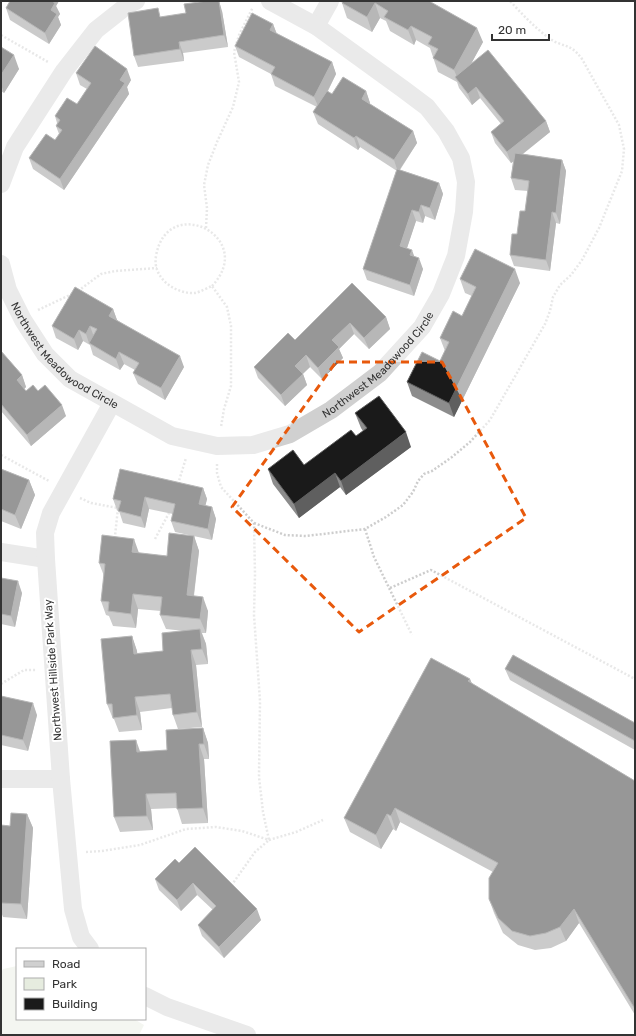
<svg xmlns="http://www.w3.org/2000/svg" width="636" height="1036" font-family="Rubik,sans-serif">
	<style>
		.green { fill: #e6ecdf }
		.lines { fill: none; stroke-linecap: round; stroke-linejoin: round }
		.path { stroke: #cdcdcd; stroke-width: 2.5; stroke-dasharray: 2 2; stroke-linecap: butt }
		.minor { stroke: #d0d0d0; stroke-width: 18 }
		.wall { fill: #8c8c8c }
		.shaded-wall { fill: #5f5f5f }
		.building { fill: #1a1a1a; stroke: #5f5f5f }
		.marked { fill: none; stroke: #e8590c; stroke-width: 3; stroke-dasharray: 8 5; stroke-linejoin: round }
		.labels { text-anchor: middle; dominant-baseline: central; stroke-width: 4; stroke-linejoin: round; paint-order: stroke }
		.street-label { font-size: 11px; fill: #333; stroke: #fff }
	</style>
	<rect width="100%" height="100%" fill="#fff"/>
	<path class="green" d="M17 966V1019H134L144 1025 139 1035H1V973L3 969Z"/>
	<g class="lines">
		<path class="path" d="M1 35 48 62
			M206 228 207 208 204 185 208 165 217 142 233 107 239 82 234 52 239 35 253 7
			M212 286C258 237 167 192 156 256 152 278 175 294 195 293 200 292 207 288 212 286L227 307 231 326V386L224 409 221 427
			M78 291 101 274 115 271 157 268
			M38 310 72 294
			M1 455 49 481
			M217 464V473L221 487 254 523 255 575 254 615 260 701 259 777 263 812 269 840 255 852 231 886
			M178 484 186 458
			M80 498 91 503 118 508 115 536
			M254 523 285 535 306 536 365 529 386 517 403 505 413 492 418 481 424 474 432 471 452 457 470 442 490 420 545 324 550 311 553 297 560 285 571 275 582 260 599 228 622 171 624 149 619 125 582 59C570 42 562 48 549 38 534 27 522 14 510 1
			M365 529 374 557 412 635
			M155 539 169 513
			M390 588 431 570 635 679
			M1 684 24 670H36
			M86 852 102 851 140 845 186 829 216 827 242 831 269 840 296 832 323 820"/>
		<g class="minor">
			<path d="M316 26 330 1"/>
			<path d="M1 184 15 147 64 71 96 30 129 4 136 1"/>
			<path id="s1" d="M1 264 8 290 23 320 45 354 70 379 172 436 217 446 253 445 290 434 331 410 380 373 422 327 441 294 456 256 464 212 466 182 461 158 446 131 427 107 403 89 316 26 270 1"/>
			<path d="M1 552 46 559"/>
			<path d="M1 779H61"/>
			<path d="M90 949 81 937 73 909 61 779 46 559 45 533 51 513 112 403"/>
			<path d="M145 996 167 1007 247 1035"/>
		</g>
	</g>
	<path class="wall" d="M10 1H59L56 6 60 14 58 17 61 25 49 44 10 20 6 8Z
		M429 1 483 42 471 64 546 121 550 132 523 154 562 160 566 171 560 224 556 223 550 271 514 266 510 255 525 211 528 191 515 190 511 178 513 162 511 163 495 143 491 132 501 124 480 98 472 105 459 88 457 82 438 72 430 48 416 40 414 45 390 31 386 21 380 18 372 32 347 18 342 3Z
		M222 11 228 47 183 53 184 61 138 67 134 56 161 17Z
		M273 24 277 34 332 62 336 74 328 91 332 94 366 91 370 103V104L413 131 417 143 400 170 439 183 443 194 435 220 425 216 423 223 416 221 407 248 414 257 423 269 414 296 367 280 363 269 397 171 360 147 358 150 318 124 313 112 317 107 275 86 271 74 239 57 235 46Z
		M1 47 19 69 4 93 1 91Z
		M76 73 131 80 127 87 129 94 64 190 33 169 29 158 55 140 59 134 56 126 57 123 55 116 77 104 87 89 80 85Z
		M460 279 520 283 454 417 412 396 407 382 440 361 445 351 440 338 462 316 472 296 465 293Z
		M352 283 386 317 390 329 369 349 354 334 339 349 343 358 322 379 310 367 303 374 307 385 285 406 258 378 254 367 295 340Z
		M113 309 117 320 184 367 165 400 138 384 133 373 135 370 124 364 120 370 93 355 90 345 83 341 78 350 56 338 52 326Z
		M1 351 22 375 26 387 24 389 26 391H38L66 416 31 446 1 411Z
		M355 413 411 447 346 495 340 487 299 518 273 484 268 469 304 465 356 436 363 431 361 428Z
		M1 469 29 480 35 495 21 529 1 521Z
		M203 488 207 499 205 506 212 507 216 519 212 540 175 532 171 521 173 514 149 509 145 528 123 523 119 511 117 510 113 499Z
		M194 536 199 551 194 596 208 611 206 633H202L206 644 208 664 196 665 202 727 178 729 173 715 172 708 140 712 142 730 119 732 114 719H113L107 704 132 636 137 651V653L163 651 184 631 166 629 160 615 161 611 138 609 136 628 113 626 109 616 106 615 101 601 104 576 99 563 139 553 167 556Z
		M1 578 22 593 15 627 1 624Z
		M505 669 635 723V750L510 680Z
		M470 679 472 684 635 781V1015L579 923 566 941 551 948 535 950 518 945 503 933 494 913 489 899 493 872 400 822 396 831 393 829 381 849 350 832 344 818Z
		M1 696 37 715 28 751 1 745Z
		M203 728 208 743 209 759H204L208 823 182 824 177 808 151 809 153 830 120 832 114 817 140 752 167 750Z
		M27 814 33 828 27 919 3 917 1 912V825L10 826Z
		M179 863 261 920 224 958 202 936 198 925 213 910 197 895 181 911 159 890 155 879Z"/>
	<path class="shaded-wall" d="M50 1H59L56 6 60 14 58 17 61 25 49 44 45 33 51 10Z
		M219 1 222 11 228 47 224 35Z
		M375 3 380 18 372 32 367 17Z
		M273 24 277 35 270 30Z
		M411 26 416 40 414 45 408 30Z
		M477 28 483 42 460 84 454 70Z
		M179 42 183 53 184 61 180 49Z
		M14 55 19 69 4 93 1 84V75Z
		M332 62 336 74 319 108 314 97Z
		M127 69 131 80 127 87 129 94 64 190 60 179 120 80Z
		M476 87 480 98 472 105 468 94Z
		M366 91 370 103 366 110 362 99Z
		M546 121 550 132 511 163 507 152Z
		M413 131 417 143 398 172 394 160Z
		M356 136 360 147 358 150 354 138Z
		M562 160 566 171 560 224 556 213Z
		M439 183 443 194 435 220 430 208Z
		M421 205 425 216 423 223 419 212Z
		M412 210 416 221 404 257 400 246Z
		M552 212 556 223 550 271 546 260Z
		M412 250 416 261 410 255Z
		M419 258 423 269 414 296 410 285Z
		M515 269 520 283 454 417 449 403Z
		M113 309 117 320 113 327 109 316Z
		M386 317 390 329 369 349 364 338Z
		M350 323 354 334 339 349 343 358 322 379 318 368 332 340Z
		M90 326 94 337 89 343 86 334Z
		M79 330 83 341 78 350 74 339Z
		M119 352 124 364 120 370 116 359Z
		M306 355 310 367 299 377 295 366Z
		M180 356 184 367 165 400 161 388Z
		M303 374 307 385 285 406 281 395Z
		M22 375 26 387 21 392 17 380Z
		M62 405 66 416 31 446 27 435Z
		M406 432 411 447 346 495 341 481Z
		M335 473 340 487 299 518 294 504Z
		M29 480 35 495 21 529 15 515Z
		M203 488 207 499 203 516 199 504Z
		M145 497 149 509 145 528 141 517Z
		M212 507 216 519 212 540 208 529Z
		M194 536 199 551 192 609 187 595Z
		M134 539 139 553 132 552Z
		M18 581 22 593 15 627 11 616Z
		M133 594 138 609 136 628 131 614Z
		M203 597 208 611 206 633 200 619Z
		M200 629 206 644 208 664 202 649Z
		M132 636 137 651 139 668 134 654Z
		M191 650 196 665 202 727 197 712Z
		M470 679 476 694 468 681Z
		M135 697 140 712 142 730 137 715Z
		M33 703 37 715 28 751 23 740Z
		M203 728 208 743 209 759 204 744Z
		M136 740 141 754 137 752Z
		M199 744 204 759 208 823 203 808Z
		M146 794 151 809 153 830 147 816Z
		M395 808 400 822 396 831 391 816Z
		M27 814 33 828 27 919 21 904Z
		M387 814 393 829 381 849 376 835Z
		M193 883 197 895 181 911 177 900Z
		M257 909 261 920 224 958 219 947Z
		M574 909 579 923 566 941 560 927Z"/>
	<path class="building" d="M10 1H52L55 3 51 10 57 14 45 33 6 8Z
		M207 1H219L224 35 179 42 180 49 134 56 128 13 158 8 160 17 186 13 184 4Z
		M343 1H429L477 28 454 70 433 58 438 49 428 44 432 37 411 26 408 30 384 17 388 11 375 3 367 17 342 3Z
		M252 13 273 24 270 30 332 62 314 97 271 74 275 67 235 46Z
		M95 46 127 69 120 80 125 83 60 179 29 158 46 134 55 140 62 130 56 126 60 120 55 116 67 98 77 104 91 83 76 73Z
		M1 47 14 55 1 75Z
		M488 50 546 121 507 152 491 132 504 121 476 87 468 94 455 77Z
		M343 77 366 91 362 99 413 131 394 160 356 136 354 138 313 112 327 91 332 94Z
		M515 153 562 160 556 213 552 212 546 260 510 255 512 234H517L520 211H525L529 181 511 178Z
		M397 169 439 183 430 208 421 205 419 212 412 210 400 246 412 250 410 255 419 258 410 285 363 269Z
		M475 249 515 269 449 403 407 382 422 352 440 361 449 342 440 338 453 311 462 316 476 287 460 279Z
		M352 283 386 317 364 338 350 323 332 340 339 347 318 368 306 355 295 366 303 374 281 395 254 367 288 333 295 340Z
		M75 287 113 309 109 316 180 356 161 388 133 373 139 363 119 352 116 359 89 343 97 329 90 326 86 334 79 330 74 339 52 326Z
		M1 351 22 375 17 380 26 391 33 385 38 391 45 385 62 405 27 435 1 404Z
		M379 396 406 432 341 481 335 473 294 504 268 469 293 450 304 465 351 430 356 436 367 428 355 413Z
		M1 469 29 480 15 515 1 509Z
		M120 469 203 488 199 504 212 507 208 529 171 521 175 504 145 497 141 517 118 511 121 501 113 499Z
		M169 533 194 536 187 595 203 597 200 619 160 615 162 597 133 594 131 614 108 611 109 602 101 601 105 564 99 563 102 535 134 539 132 552 167 556Z
		M1 578 18 581 11 616 1 614Z
		M200 629 202 649 191 650 197 712 173 715 170 694 135 697 137 715 113 718 112 704H107L101 639 132 636 134 654 163 651 162 633Z
		M513 655 635 723V741L505 669Z
		M431 658 470 679 468 681 635 781V1009L574 909 560 927 546 933 530 936 512 931 498 918 489 899V878L498 863 395 808 391 816 387 814 376 835 344 818Z
		M1 696 33 703 23 740 1 735Z
		M203 728 204 744H199L203 808 177 809 176 793 146 794 147 816 114 817 110 741 136 740 137 752 167 750 166 730Z
		M11 813 27 814 21 904 1 903V825L10 826Z
		M195 847 257 909 219 947 198 925 216 906 193 883 177 900 155 879 175 859 179 863Z"/>
	<path d="M0 0H636V1036H0ZM336 362H442L526 518 359 632 232 507Z" fill="#fff" fill-opacity=".55" fill-rule="evenodd"/>
	<path class="marked" d="M336 362H442L526 518 359 632 232 507Z"/>
	<g class="labels">
		<g class="street-label">
			<text stroke="none"><textPath href="#s1" startOffset="116">Northwest Meadowood Circle</textPath></text>
			<text stroke="none"><textPath href="#s1" startOffset="487">Northwest Meadowood Circle</textPath></text>
			<text transform="translate(53 670) rotate(-94)">Northwest Hillside Park Way</text>
		</g>
	</g>
	<rect width="636" height="1036" fill="none" stroke="#333333" stroke-width="4"/>
	<rect x="16" y="948" width="130" height="72" fill="#ffffff" stroke="#adadad"/>
	<rect x="24" y="961" width="20" height="6" fill="#d0d0d0" stroke="#adadad"/>
	<text x="52" y="968" font-size="12" fill="#333333">Road</text>
	<rect x="24" y="978" width="20" height="12" fill="#e6ecdf" stroke="#adadad"/>
	<text x="52" y="988" font-size="12" fill="#333333">Park</text>
	<rect x="24" y="998" width="20" height="12" fill="#1a1a1a" stroke="#adadad"/>
	<text x="52" y="1008" font-size="12" fill="#333333">Building</text>
	<path d="M492 34v6h57v-6" fill="none" stroke="#333333" stroke-width="2"/>
	<text x="498" y="34" font-size="12" fill="#333333" stroke="#ffffff" stroke-width="3" paint-order="stroke">20 m</text>
</svg>
